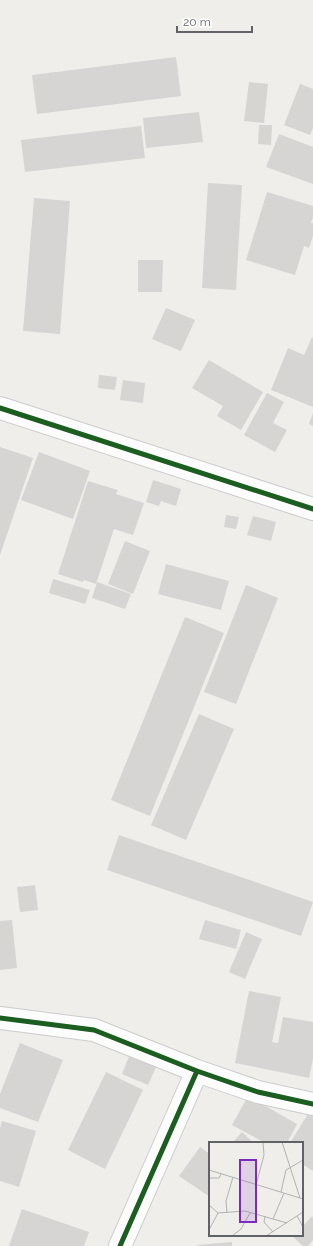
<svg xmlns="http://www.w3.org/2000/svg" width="313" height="1246" font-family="Raleway,sans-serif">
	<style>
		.building { fill: #d6d5d3 }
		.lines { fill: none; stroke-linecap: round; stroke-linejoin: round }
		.street-casing { stroke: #cbcccc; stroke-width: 24 }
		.street { stroke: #fdfcfc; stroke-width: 22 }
		.cycleway-casing { stroke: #fff; stroke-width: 8 }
		.cycleway { stroke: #1b5e20; stroke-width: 5 }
		.inset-road { fill: none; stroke: #b1b2b2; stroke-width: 1 }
		.view { fill: #7b2cbf; fill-opacity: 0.15; stroke: #7b2cbf; stroke-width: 2 }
		.inset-edge { fill: none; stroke: #5f6368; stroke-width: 2 }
	</style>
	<rect width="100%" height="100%" fill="#efeeea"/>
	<path class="building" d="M176 57 181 96 37 114 32 75Z
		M249 82 268 84 264 123 244 121Z
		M300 84 313 89V128L310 135 284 125Z
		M199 112 203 142 146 148 143 118Z
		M259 125H272L271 145 258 144Z
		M141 126 145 158 25 172 21 140Z
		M279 134 313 147V184L266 167Z
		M208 183 242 185 236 290 202 288Z
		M267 192 313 206V217L311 223H313V236L309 248 304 246 295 275 246 260Z
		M34 198 70 201 60 334 23 331Z
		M138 260H163L162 292H138Z
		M166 308 195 320 181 351 152 339Z
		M312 337 313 338V407L271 390 288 348 304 355Z
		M209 360 263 392 241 430 217 416 223 406 192 388Z
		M99 375 117 377 115 390 98 388Z
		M123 380 145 383 143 403 120 400Z
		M267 393 284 402 273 423 287 430 275 452 244 435Z
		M313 413V426L309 424Z
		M0 447 33 458 0 555Z
		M39 452 90 471 73 519 21 500Z
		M153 480 181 489 176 506 161 501 159 506 146 502Z
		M88 481 118 490 116 494 144 503 133 535 114 529 96 584 84 580 83 582 58 574Z
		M226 515 239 517 236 529 224 527Z
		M253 516 276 522 271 541 247 535Z
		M125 541 150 551 133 594 108 584Z
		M166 564 229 581 221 610 158 594Z
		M53 579 90 590 85 604 49 593Z
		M97 582 131 594 125 609 92 598Z
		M246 585 278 598 236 704 204 692Z
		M185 617 224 633 150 816 111 800Z
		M199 714 234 729 186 840 151 825Z
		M119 835 313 902 301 936 107 870Z
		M35 885 38 910 20 912 17 887Z
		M12 920 17 968 0 970V921Z
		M205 920 241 930 236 949 199 939Z
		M246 932 262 939 245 979 229 972Z
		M249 991 281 997 272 1042 278 1043 283 1017 313 1022V1059L309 1078 235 1063Z
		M20 1043 63 1060 38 1122 0 1108V1094Z
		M130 1054 157 1065 148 1085 122 1074Z
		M106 1072 143 1090 105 1169 68 1150Z
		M248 1096 297 1124 287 1143H265L232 1125Z
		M311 1109 313 1110V1171L302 1164V1143H290Z
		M2 1121 36 1131 19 1187 0 1181V1128Z
		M242 1132 254 1143H232Z
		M200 1147 210 1154V1197L179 1176Z
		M22 1209 89 1232 84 1246H9Z
		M312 1216 313 1218V1240L308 1246H303L293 1237 294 1235H302V1227Z
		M232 1242V1246H197V1245Z"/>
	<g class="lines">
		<g class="street-casing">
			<path id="street" d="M0 408 313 509
				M0 1018 94 1030 197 1071 258 1092 313 1104
				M120 1246 197 1071"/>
		</g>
		<use href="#street" class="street"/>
		<g class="cycleway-casing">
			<path id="cycleway" d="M0 408 313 509
				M0 1018 94 1030 197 1071 258 1092 313 1104
				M120 1246 197 1071"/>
		</g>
		<use href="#cycleway" class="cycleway"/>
	</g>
	<g transform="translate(209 1142)">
		<rect width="94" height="94" fill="#efeeea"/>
		<path class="inset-road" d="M73 0 91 56 94 57M0 28 91 56M0 36H10L12 32M47 43 55 13 54 0M72 50 77 28 94 18M0 63 9 71 36 69 78 81M18 71 17 59 24 35M56 74 55 80 64 90M88 74 94 85M64 77 75 51M0 88 9 71M23 94 32 87 41 71M57 94 94 70"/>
		<path class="view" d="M31 18H47V80H31Z"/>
		<rect width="94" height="94" class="inset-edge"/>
	</g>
	<path d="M177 26v6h75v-6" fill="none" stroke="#5f6368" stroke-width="2"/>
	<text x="183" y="26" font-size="12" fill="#5f6368" stroke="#ffffff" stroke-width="3" paint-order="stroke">20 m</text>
</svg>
